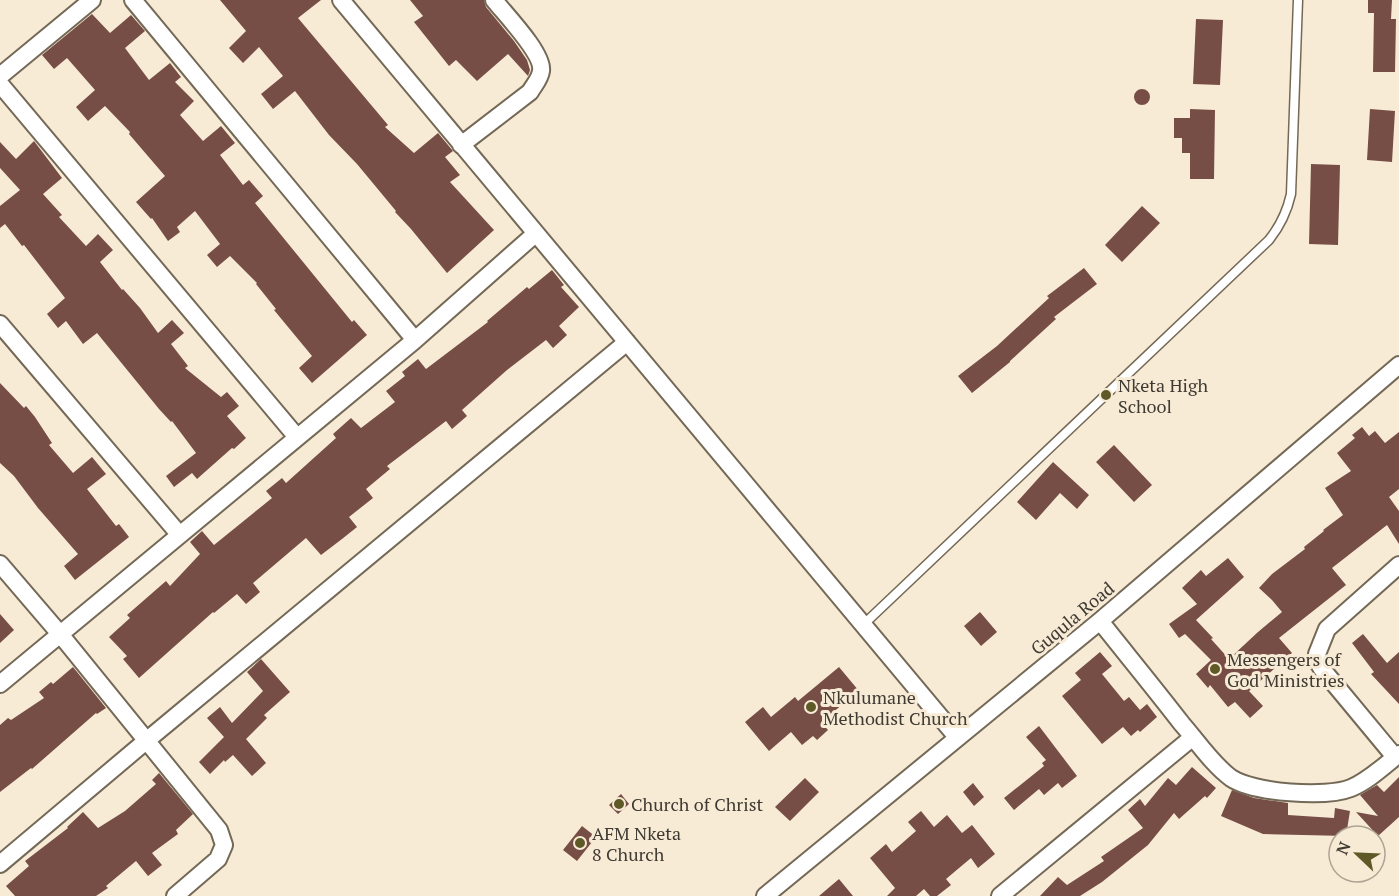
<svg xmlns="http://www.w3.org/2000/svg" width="1399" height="896" font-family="'PT Serif',serif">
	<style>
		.building { fill: #774e46 }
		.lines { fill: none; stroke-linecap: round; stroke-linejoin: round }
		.service-casing { stroke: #746956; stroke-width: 11 }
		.minor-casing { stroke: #746956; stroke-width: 20 }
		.service { stroke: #fff; stroke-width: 8 }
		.minor { stroke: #fff; stroke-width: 16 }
		.poi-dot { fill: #5e5926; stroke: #f8ebd6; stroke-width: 2 }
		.labels { text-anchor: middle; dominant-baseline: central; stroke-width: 6; stroke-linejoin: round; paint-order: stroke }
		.poi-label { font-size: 18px; fill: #3f3a32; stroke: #f8ebd6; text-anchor: start }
		.street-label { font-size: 18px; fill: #3f3a32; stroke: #f8ebd6 }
	</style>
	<rect width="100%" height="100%" fill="#f8ebd6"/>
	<path class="building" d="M220 0H321L298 18 388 125 385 127 414 153 438 133 453 151 445 157 460 175 450 182 494 230 447 273 411 229 395 212 396 211 357 164 329 135 295 91 273 109 261 94 283 76 259 47 243 63 229 48 246 31Z
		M410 0H484L486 7 514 41 527 60 530 70 528 76 508 54 477 81 456 60 449 66 414 22 423 16Z
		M1368 0H1392L1391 19H1396L1395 72H1373L1374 13H1368Z
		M92 14 110 33 131 15 145 31 125 48 149 80 170 63 181 77 175 82 194 101 180 115 203 141 221 126 235 143 220 155 243 185 249 180 263 196 255 203 352 322 354 320 367 335 312 383 299 368 312 356 274 310 276 309 256 284 257 283 230 256 217 267 207 255 220 244 195 211 177 227 180 232 168 241 152 218 151 219 136 202 165 176 129 134 130 132 105 106 88 121 76 107 95 90 67 58 54 69 42 55Z
		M1196 19 1223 20 1220 85 1193 84Z
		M1134 97a8 8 0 1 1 16 0a8 8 0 1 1-16 0Z
		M1190 109 1215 110 1214 179H1190V153H1182V138H1174V118H1190Z
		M1370 109 1395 111 1392 162 1367 160Z
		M34 141 62 178 43 194 62 215 59 217 86 246 98 234 113 250 100 262 122 290 123 289 140 308 158 333 172 320 184 333 171 344 188 366 185 368 221 397 227 392 239 406 227 416 246 438 234 449 232 448 197 479 192 473 174 487 166 476 196 453 172 421 171 422 159 409 97 333 83 344 66 321 58 328 47 314 65 298 24 245 22 246 5 224 0 228V206L20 190 0 168V142L16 159Z
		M1311 164 1340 165 1338 245 1309 244Z
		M1142 206 1160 223 1122 262 1105 245Z
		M1084 268 1097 284 1054 317 1056 319 1010 361V362L972 393 958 376 997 346 1049 298 1047 296Z
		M552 270 564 285 561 287 579 307 559 326 567 335 553 348 546 340 507 370 462 410 467 416 452 429 446 421 387 466 390 469 366 489 373 498 349 517 357 527 342 539 321 555 306 538 253 583 260 592 246 604 237 594 214 613 213 612 139 678 123 659 127 656 109 637 130 618 127 615 166 581 170 586 200 554 190 542 202 531 214 545 272 498 266 491 282 478 286 483 336 438 333 434 351 418 361 428 395 402 386 391 405 376 402 372 418 359 426 369 488 322 487 321 527 287 529 289Z
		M0 383 24 408 26 406 35 417 52 443 49 445 73 473 92 457 106 474 87 489 116 526 119 524 129 537 75 580 64 566 78 554 38 508 14 476 0 463Z
		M1362 427 1369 436 1375 431 1385 443 1399 432V489L1389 497 1399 511V544L1387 525 1332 568 1346 585 1279 638 1292 653 1249 691 1263 706 1250 718 1235 702 1228 707 1210 685 1208 688 1196 674 1211 660 1185 634 1179 638 1169 624 1197 604 1182 588 1201 570 1206 576 1228 558 1244 577 1196 620 1213 638 1211 639 1229 659 1258 632 1282 612 1272 600 1259 588 1272 574 1305 549 1304 547 1324 531 1323 530 1343 515 1325 488 1351 471 1337 453 1355 438 1352 435Z
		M1114 445 1152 485 1134 502 1096 462Z
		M1053 462 1089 495 1077 509 1060 493 1036 520 1017 502Z
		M980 612 997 632 981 646 964 626Z
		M0 614 14 630 0 643Z
		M1363 634 1387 663 1399 652V704L1371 674 1374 672 1352 643Z
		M1100 652 1112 666 1102 674 1124 701 1129 697 1140 710 1147 704 1157 717 1140 732 1138 730 1131 736 1123 727 1102 744 1062 696 1081 680 1075 673Z
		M261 659 290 692 264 715 267 718 246 739 266 763 252 776 233 755 225 762 224 760 210 774 199 762 224 737 207 718 220 707 232 723 263 691 247 672Z
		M73 667 106 708 97 714 96 713 32 769 31 768 0 792V725L8 718 11 720 44 698 39 692 51 682 53 684Z
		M839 667 859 691 821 722 828 730 817 740 813 736 802 745 791 732 769 751 745 722 763 707 771 717 795 697 798 701Z
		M1039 726 1077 776 1062 788 1058 783 1044 795 1039 789 1014 810 1004 798 1044 766 1042 763 1046 760 1026 737Z
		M1192 767 1216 788 1207 798 1205 796 1179 819 1174 813 1148 845 1102 882 1080 896H1040L1058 877 1067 885 1104 861 1101 857 1143 828 1128 810 1140 799 1145 806 1168 778 1176 785Z
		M159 773 193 814 176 830 178 834 152 853 162 865 148 876 136 861 106 886 108 888 96 896H15L6 886 29 866 25 861 68 828 67 827 83 812 98 828 125 811 156 784 152 780Z
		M1399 777V817L1378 836 1356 812 1378 816 1360 795 1377 785 1384 792Z
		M805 778 819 792 790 821 775 807Z
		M973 783 984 797 974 806 963 792Z
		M1232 790 1254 798 1288 803V815L1334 818 1335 808 1350 811 1346 836 1263 834 1221 816Z
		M621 794 629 804 618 814 609 805Z
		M921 811 934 827 947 815 962 833 972 825 995 854 978 868 971 858 946 879 951 885 937 896H930L924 889 916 896H887L895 888 870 858 886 844 892 852 916 831 908 822Z
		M582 826 596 837 577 861 563 850Z
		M839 879 853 896H819Z"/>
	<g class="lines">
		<g class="service-casing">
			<path id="service" d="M863 625 1269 240C1281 225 1287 212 1291 194L1298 0"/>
		</g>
		<g class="minor-casing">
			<path id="minor" d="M133 0 415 340
				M341 0C545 247 751 492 957 737
				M0 76 92 0
				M0 84 296 436
				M461 145 530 92C534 85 540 79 541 71 544 54 505 14 494 0
				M0 324 179 534
				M0 564 60 634 219 830 224 845 218 859 175 896
				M1100 621C1127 655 1155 689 1182 724 1197 741 1212 764 1231 778 1254 793 1326 798 1351 788 1368 781 1384 766 1399 754
				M0 684 415 340 534 235
				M1395 757 1322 669 1318 662 1317 654 1327 629 1399 565
				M0 864 146 741 627 342
				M765 896 1100 621 1399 365
				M1000 896 1193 737"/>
		</g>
		<use href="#service" class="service"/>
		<use href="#minor" class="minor"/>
	</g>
	<g class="poi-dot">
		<circle cx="1106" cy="395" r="6"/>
		<circle cx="1215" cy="669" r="6"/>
		<circle cx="811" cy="707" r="6"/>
		<circle cx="619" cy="804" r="6"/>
		<circle cx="580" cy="843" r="6"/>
	</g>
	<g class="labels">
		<g class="poi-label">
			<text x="1118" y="385">Nketa High<tspan x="1118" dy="21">School</tspan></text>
			<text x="1227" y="659">Messengers of<tspan x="1227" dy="21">God Ministries</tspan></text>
			<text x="823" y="697">Nkulumane<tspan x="823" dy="21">Methodist Church</tspan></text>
			<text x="631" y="804">Church of Christ</text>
			<text x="592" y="833">AFM Nketa<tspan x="592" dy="21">8 Church</tspan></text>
		</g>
		<g class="street-label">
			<text transform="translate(1072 618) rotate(-40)">Guqula Road</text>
		</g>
	</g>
	<g transform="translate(1357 854) rotate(293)"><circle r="28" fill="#f8ebd6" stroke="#aea494" stroke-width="1.5"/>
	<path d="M0-4.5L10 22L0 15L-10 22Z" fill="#5e5926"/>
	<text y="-9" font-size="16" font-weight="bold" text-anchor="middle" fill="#3f3a32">N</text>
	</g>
</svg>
